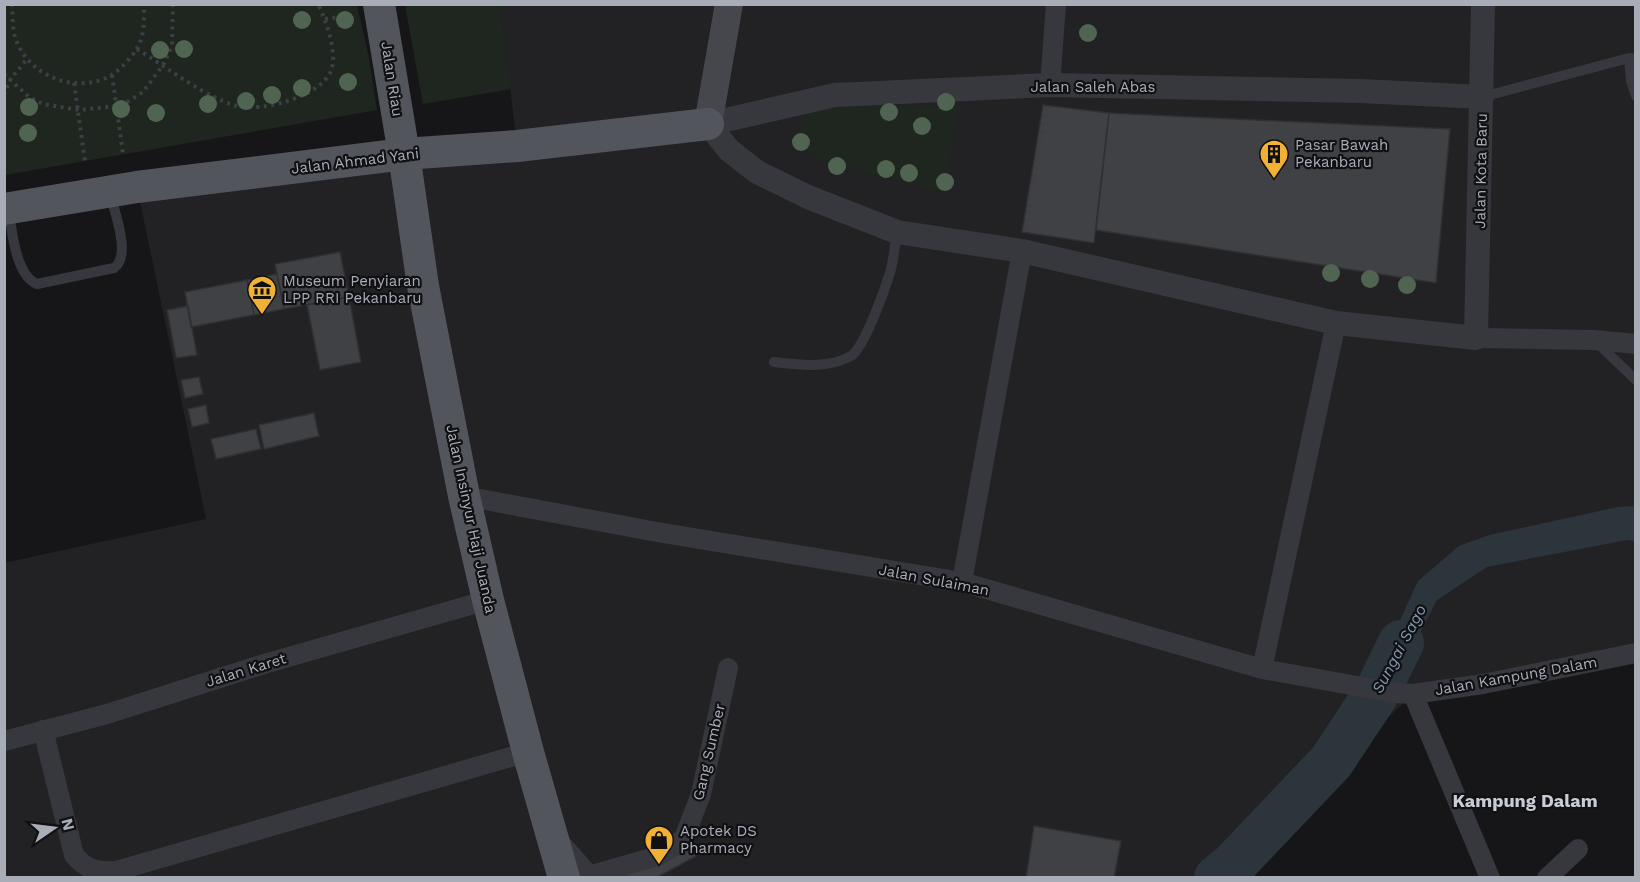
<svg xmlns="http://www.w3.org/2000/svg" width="1640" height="882" font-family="'Work Sans',sans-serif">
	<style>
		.built { fill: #222225 }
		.green { fill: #1e261f }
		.water { fill: #2c353c }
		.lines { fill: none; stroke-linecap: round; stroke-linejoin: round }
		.river { stroke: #2c353c; stroke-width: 46 }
		.building { fill: #404145; stroke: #303034; stroke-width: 1.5 }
		.path { stroke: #3d3f44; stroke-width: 4; stroke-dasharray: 3 4.5; stroke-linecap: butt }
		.service { stroke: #37383d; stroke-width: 10 }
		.minor { stroke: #37383d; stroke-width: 20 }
		.tertiary { stroke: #37383d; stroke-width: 24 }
		.secondary { stroke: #45474d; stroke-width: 28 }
		.primary { stroke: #53555c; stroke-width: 32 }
		.tree { fill: #506452 }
		.labels { text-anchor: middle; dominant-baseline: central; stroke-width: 4.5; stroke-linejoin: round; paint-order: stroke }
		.street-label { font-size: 15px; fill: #a8adb8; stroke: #111113 }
		.poi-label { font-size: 15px; fill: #a8adb8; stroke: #111113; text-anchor: start }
		.water-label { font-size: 16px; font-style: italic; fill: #7f9bb3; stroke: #111113 }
		.quarter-label { font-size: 18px; font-weight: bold; fill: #c9ccd4; stroke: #111113 }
	</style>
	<rect width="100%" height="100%" fill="#161618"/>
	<path class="built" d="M500 5H1635V656L1413 694 1219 877H5L4 563 206 519 137 187 517 146Z"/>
	<path class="green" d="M5 4 357 5 369 58 377 110 5 175Z
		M405 5H500L511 89 423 104Z
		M826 101 958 108 943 193 815 159C802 147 793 126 809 111 813 106 821 104 826 101Z"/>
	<path class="water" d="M1635 506V541L1627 540 1487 567 1437 600 1395 681 1376 694 1375 675 1418 581 1459 546 1489 535 1618 507Z"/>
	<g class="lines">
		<path class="river" d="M1217 878 1233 865 1331 762 1376 694 1401 643"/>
	</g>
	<path class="building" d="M1043 105 1109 113 1094 243 1022 232Z
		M1109 113 1450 129 1436 283 1096 230Z
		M340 252 349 297 284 309 275 264Z
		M277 274 284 309 254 315 247 280Z
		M247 280 254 315 191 327 185 292Z
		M349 297 361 362 320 370 307 305Z
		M188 306 197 355 176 358 167 310Z
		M199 377 203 394 185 398 181 380Z
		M206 405 209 423 192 427 188 409Z
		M314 413 319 436 264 449 259 425Z
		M256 429 261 449 216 459 211 439Z
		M1034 826 1121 841 1114 878H1026Z
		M690 841 698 855 656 878H620Z"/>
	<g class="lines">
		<path class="path" d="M12 4C13 15 12 27 15 37 27 75 74 95 110 76 119 71 131 58 136 50 145 36 144 20 144 4
			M325 19 354 15
			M137 49C165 66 206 98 237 106 262 112 320 97 331 71 338 53 326 21 318 4
			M4 74 29 97 43 104 79 110 116 106 127 102 143 92 163 65 172 46 173 4
			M112 75 123 154
			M74 83 85 161
			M4 95 10 80 27 59
			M1026 229 1046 109"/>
		<path class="service" d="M1629 58 1631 81 1636 96
			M1482 97 1629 58 1636 59
			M9 212C12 232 16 276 37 284L114 268C132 256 114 211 110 193
			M1595 341 1636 380
			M774 362C799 365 828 369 851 356 865 347 886 286 891 269 894 257 895 244 897 232"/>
		<path class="minor" d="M1050 85 1056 4
			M1476 338 1594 340 1636 344
			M464 496 657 532 962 582 1262 669 1396 693 1413 694 1483 684 1636 653
			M962 582 1022 251
			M1262 669 1336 323
			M1413 694 1490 878
			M43 730 74 855C86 870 98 872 116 871L528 752
			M4 741 107 714 264 664 488 600
			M588 876 658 856 673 847 684 838 701 794 728 668
			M1547 878 1578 849"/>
		<path class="tertiary" d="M1482 97 1361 91 1050 85 835 95 708 124 729 150 757 172 808 197 897 232 1022 251 1336 323 1476 338 1483 4
			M555 840 589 878"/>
		<path class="secondary" d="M708 124 729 4"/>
		<path class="primary" d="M379 4 404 154 423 286 464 496 488 600 528 752 564 878
			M4 209 137 187 404 154 517 146 708 124"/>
	</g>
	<g class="tree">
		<circle cx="302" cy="20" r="9"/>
		<circle cx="345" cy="20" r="9"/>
		<circle cx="1088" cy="33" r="9"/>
		<circle cx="184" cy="49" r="9"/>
		<circle cx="160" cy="50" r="9"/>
		<circle cx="348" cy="82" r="9"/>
		<circle cx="302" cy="88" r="9"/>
		<circle cx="272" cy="95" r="9"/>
		<circle cx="246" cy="101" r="9"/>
		<circle cx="946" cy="102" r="9"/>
		<circle cx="208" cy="104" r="9"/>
		<circle cx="29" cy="107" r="9"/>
		<circle cx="121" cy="109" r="9"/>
		<circle cx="889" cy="112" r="9"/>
		<circle cx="156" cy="113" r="9"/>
		<circle cx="922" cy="126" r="9"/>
		<circle cx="28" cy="133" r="9"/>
		<circle cx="801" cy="142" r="9"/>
		<circle cx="837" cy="166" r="9"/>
		<circle cx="886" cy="169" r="9"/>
		<circle cx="909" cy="173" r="9"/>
		<circle cx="945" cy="182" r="9"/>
		<circle cx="1331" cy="273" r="9"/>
		<circle cx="1370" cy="279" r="9"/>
		<circle cx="1407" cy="285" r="9"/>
	</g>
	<defs>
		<g id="building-pin" transform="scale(1.5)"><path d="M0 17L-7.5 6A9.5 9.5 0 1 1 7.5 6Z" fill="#f2b134" stroke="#111113"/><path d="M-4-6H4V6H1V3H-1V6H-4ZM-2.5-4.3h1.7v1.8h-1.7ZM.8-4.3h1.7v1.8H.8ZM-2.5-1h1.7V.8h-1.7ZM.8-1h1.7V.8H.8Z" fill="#111"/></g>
		<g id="museum-pin" transform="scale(1.5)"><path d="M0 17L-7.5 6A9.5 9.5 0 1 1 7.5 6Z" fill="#f2b134" stroke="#111113"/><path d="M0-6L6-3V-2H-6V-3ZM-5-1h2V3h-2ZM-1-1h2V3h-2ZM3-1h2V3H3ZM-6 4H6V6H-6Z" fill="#111"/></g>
		<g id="shop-pin" transform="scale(1.5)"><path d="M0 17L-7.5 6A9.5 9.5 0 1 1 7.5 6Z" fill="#f2b134" stroke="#111113"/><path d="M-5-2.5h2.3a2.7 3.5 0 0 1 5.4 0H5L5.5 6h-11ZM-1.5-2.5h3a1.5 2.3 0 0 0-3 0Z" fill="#111"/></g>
	</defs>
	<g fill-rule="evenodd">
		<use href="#building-pin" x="1274" y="154"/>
		<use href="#museum-pin" x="262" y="290"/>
		<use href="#shop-pin" x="659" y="840"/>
	</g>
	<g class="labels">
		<g class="street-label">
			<text transform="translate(392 79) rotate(81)">Jalan Riau</text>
			<text x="1093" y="87">Jalan Saleh Abas</text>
			<text transform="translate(355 161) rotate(-7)">Jalan Ahmad Yani</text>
			<text transform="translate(1481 171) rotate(-89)">Jalan Kota Baru</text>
			<text transform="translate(471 519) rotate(78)">Jalan Insinyur Haji Juanda</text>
			<text transform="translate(934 580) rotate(11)">Jalan Sulaiman</text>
			<text transform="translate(246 670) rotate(-17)">Jalan Karet</text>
			<text transform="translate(1516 676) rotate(-10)">Jalan Kampung Dalam</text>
			<text transform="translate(709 752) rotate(-77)">Gang Sumber</text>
		</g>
		<g class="poi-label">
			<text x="1295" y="145">Pasar Bawah<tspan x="1295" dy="17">Pekanbaru</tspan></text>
			<text x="283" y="281">Museum Penyiaran<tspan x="283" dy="17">LPP RRI Pekanbaru</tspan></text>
			<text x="680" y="831">Apotek DS<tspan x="680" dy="17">Pharmacy</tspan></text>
		</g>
		<g class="water-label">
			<text transform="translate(1399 649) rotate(-62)">Sungai Sago</text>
		</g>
		<g class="quarter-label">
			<text x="1525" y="800">Kampung Dalam</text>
		</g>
	</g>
	<rect width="1640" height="882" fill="none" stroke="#a8adb8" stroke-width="12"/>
	<g transform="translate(54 828) rotate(76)" stroke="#111113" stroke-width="4.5" paint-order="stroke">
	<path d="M0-4.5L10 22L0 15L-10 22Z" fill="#a8adb8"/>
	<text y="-9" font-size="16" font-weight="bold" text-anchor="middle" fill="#a8adb8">N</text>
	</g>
</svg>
